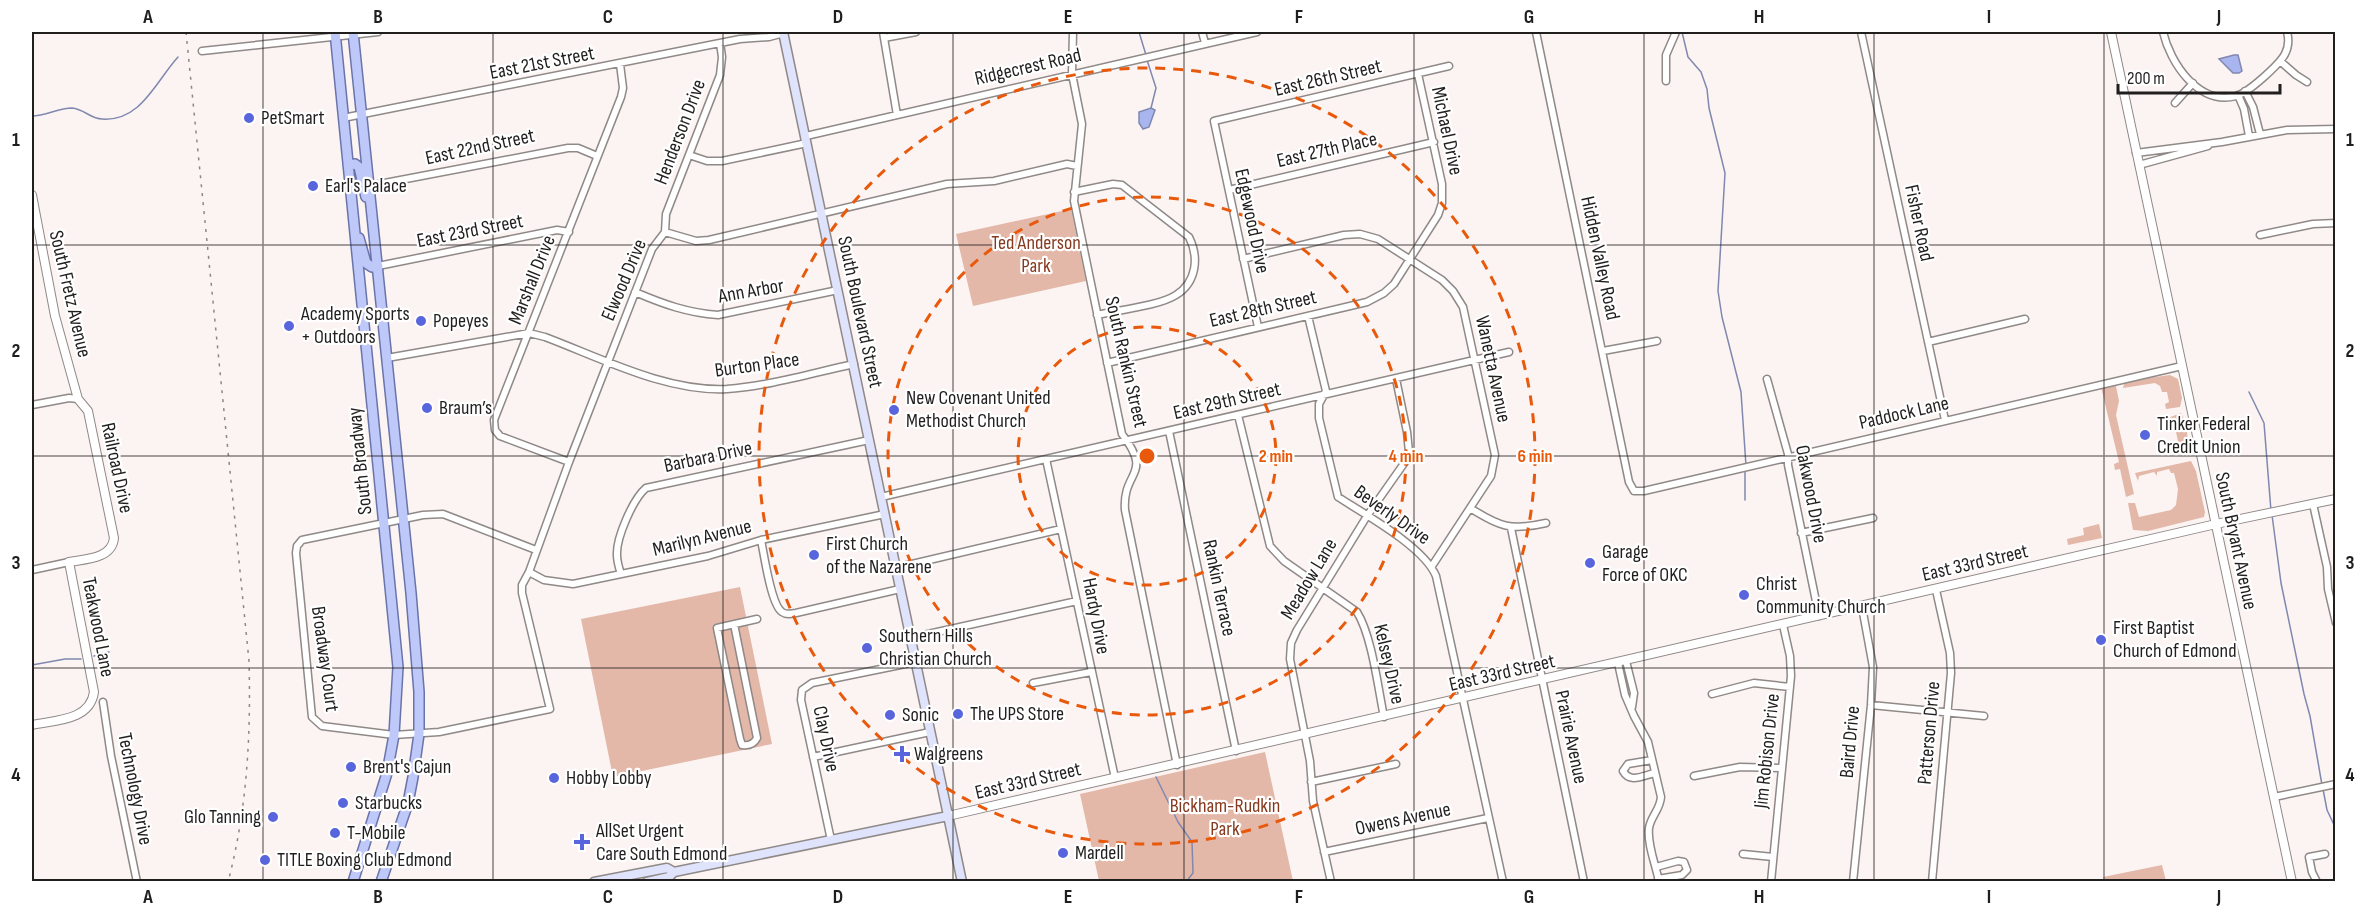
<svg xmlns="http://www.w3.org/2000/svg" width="2367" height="913" font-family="'Sofia Sans Condensed',sans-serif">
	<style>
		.green { fill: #e4b8a9 }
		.water { fill: #a9b5ef; stroke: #8088b0; stroke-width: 1.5 }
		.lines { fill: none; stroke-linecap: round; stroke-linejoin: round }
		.stream { stroke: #8088b0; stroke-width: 1.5 }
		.minor-casing { stroke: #8f8987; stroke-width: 9 }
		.tertiary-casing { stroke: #8f8987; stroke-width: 10 }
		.secondary-casing { stroke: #8f8987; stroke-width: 11 }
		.primary-casing { stroke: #6b74aa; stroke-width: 12 }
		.minor { stroke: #fff; stroke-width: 6 }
		.tertiary { stroke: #fff; stroke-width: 8 }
		.secondary { stroke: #dfe3fc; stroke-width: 8 }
		.primary { stroke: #bec8f9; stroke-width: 9 }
		.rail { stroke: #8c8786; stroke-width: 1.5; stroke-dasharray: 3 6; stroke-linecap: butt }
		.grid { fill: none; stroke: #211e1e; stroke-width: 1.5; stroke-opacity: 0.55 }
		.ring { fill: none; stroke: #e8590c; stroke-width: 3; stroke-dasharray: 10 8 }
		.poi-dot { fill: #5965dc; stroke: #fff; stroke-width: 2 }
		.labels { text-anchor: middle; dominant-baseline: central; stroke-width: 4.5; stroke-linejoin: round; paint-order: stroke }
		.street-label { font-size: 20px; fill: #211e1e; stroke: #fff }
		.poi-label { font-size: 20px; fill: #211e1e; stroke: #fff; text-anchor: start }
		.park-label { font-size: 20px; fill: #86391e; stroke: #fff }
		.centre { fill: #e8590c; stroke: #fff; stroke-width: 3 }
		.ring-label { font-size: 18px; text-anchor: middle; font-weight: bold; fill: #e8590c; stroke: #fff; stroke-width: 4.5; stroke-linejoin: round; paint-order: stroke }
		.neatline { fill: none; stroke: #211e1e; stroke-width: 2 }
		.grid-label { font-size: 20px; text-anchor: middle; font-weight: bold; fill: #211e1e }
	</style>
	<rect width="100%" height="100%" fill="#fbf4f2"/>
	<path class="green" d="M1071 209 1086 281 973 306 956 234Z
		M2170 375 2178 379 2182 398 2180 407 2166 409 2165 404 2169 402 2167 392H2162L2160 386 2155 383 2123 388 2125 381Z
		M2114 384 2116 386 2119 401 2116 415 2134 494 2126 497 2120 469 2115 470 2114 464 2119 462 2101 387Z
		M2181 413 2186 422 2189 452 2177 455 2174 448 2179 446 2173 418H2168Z
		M2191 461 2196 471 2205 512 2204 517 2148 531 2133 530 2128 503H2135L2139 517 2171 510 2176 505 2178 489 2174 473H2171L2169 469 2157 472V476L2154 472 2139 476 2138 481 2135 473Z
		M2099 524 2102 538 2068 545 2067 539 2084 535 2083 528Z
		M740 587 772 744 613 777 581 619Z
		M1265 752 1293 881H1099L1080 794Z
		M2162 865 2166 881H2104L2103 877Z"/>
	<path class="water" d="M2234 55H2238L2242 71 2239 73H2233L2219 59Z
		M1151 108 1155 110 1149 127 1143 129 1139 123V112Z"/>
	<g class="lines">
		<path class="stream" d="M1139 32 1146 55
			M1682 32 1688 57 1701 72 1707 89 1709 108 1725 173 1718 291 1722 317 1741 392 1746 466
			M1147 60 1156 88 1151 108
			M32 116C46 116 58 108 72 108 84 109 91 119 102 119 141 122 156 81 178 57
			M2249 392 2264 423 2271 511
			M1745 500V470
			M2272 515 2281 583 2304 694 2310 716 2322 785
			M94 656 109 652
			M32 665 65 659H81
			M1156 777 1178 822 1192 842 1193 873 1186 882
			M2323 789 2327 810 2336 829"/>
		<g class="minor-casing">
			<path id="minor" d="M883 32 897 115
				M1073 32 1072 74 1082 124 1074 201 1122 434C1154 476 1122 470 1125 510L1177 765
				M1202 32 1205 43
				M1536 32 1629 482 1634 491H1644L2182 366
				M1861 32 1945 420
				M2163 32C2170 62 2198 106 2236 96 2248 93 2279 65 2285 54 2289 46 2289 39 2287 32
				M884 38 916 32
				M202 51 378 32
				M2280 61 2296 75 2307 82
				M1666 81V55L1676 32
				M2245 91 2253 107 2260 134
				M2238 95 2244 109 2249 136
				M2175 103 2193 83
				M343 118 740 39 769 37 784 33
				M806 136 1257 32
				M2136 153 2222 142 2287 130 2336 129
				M689 155 707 161H722L807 143
				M2139 165 2208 146
				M369 186 568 148H578L597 156
				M1229 190 1434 142
				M1074 192 1113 184 1122 185 1189 237C1199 257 1197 282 1176 295 1159 306 1118 310 1097 315
				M665 232 696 241 709 240 947 184 994 181 1067 164 1077 166
				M2260 235 2313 224 2336 223
				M1243 259 1344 235 1360 234 1378 239 1442 280 1453 291 1463 307 1495 455 1491 476 1432 566
				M378 266 557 230 569 232
				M635 292C663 304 688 313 718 315L838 290
				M1308 316 1326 391 1319 404V418L1338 497C1366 515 1424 547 1436 576L1503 882
				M1258 327 1214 121 1449 66
				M1928 342 2025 319
				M1603 351 1657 341
				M387 358 529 333 545 337C601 358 666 392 727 389 769 386 812 373 854 364
				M1107 363 1367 302 1384 293 1394 284 1438 215 1442 203V184L1418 74
				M1767 379 1788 454V465L1819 616
				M32 405 69 398 78 399
				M1238 415 1270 546 1284 561 1357 612C1372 636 1378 688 1384 717
				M1169 431 1236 751
				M1046 459 1115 778
				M569 462 500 436 495 430 494 420 621 97 623 88 620 64
				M881 497 1509 352
				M2313 504 2327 567 2328 589 2336 623
				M1470 508C1500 527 1511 531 1546 523
				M1511 528 1584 882
				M1801 533 1873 518
				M761 540C764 554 771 605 782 612 786 615 791 614 796 613L900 589
				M536 550 443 514 423 515 302 540 297 546 296 553 312 717 322 726 394 735 439 732 550 709 522 593V585L529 572 569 462 652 249 665 232 666 214 720 75 722 57 720 43
				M895 568 1061 529
				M32 570 69 562
				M529 572 544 580 573 584 708 556 761 540 885 514
				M621 574C619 568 617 561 617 555 616 538 633 499 646 488L869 440
				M734 624 757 738C754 744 749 746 742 745L740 739 717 628 757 619
				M910 638 1077 601
				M1626 661 1634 693 1632 707
				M1618 663 1625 695 1634 716 1648 742 1661 797C1660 810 1651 816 1649 828 1647 845 1656 865 1659 882
				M1033 683 1091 672
				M1712 694 1754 683 1790 687
				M103 702 111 756 137 882
				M1871 705 1984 716
				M813 757 930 732
				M1652 760 1628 764 1623 771C1630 784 1644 775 1655 773
				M1694 776 1740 767 1782 768
				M1311 782 1396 764
				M2274 797 2336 784
				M831 840 801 700 802 690 812 683 915 662
				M1324 852 1488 818
				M1743 854 1773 857
				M1656 867 1678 861 1684 862 1687 870 1682 875 1658 879
				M1331 882 1313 801 1310 761 1290 659 1291 643 1297 630 1367 516 1405 462 1409 452 1407 432 1396 379
				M1771 882 1791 676 1790 656 1783 625
				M1853 882 1871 705 1873 667 1862 607
				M1932 882 1951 673 1950 653 1936 590
				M2317 882 2312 872 2309 857 2325 854"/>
		</g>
		<g class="tertiary-casing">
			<path id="tertiary" d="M2111 32 2292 882
				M32 195 55 316 78 399 88 411 114 538C112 559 85 559 69 562L94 692C90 721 55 720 32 725
				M948 816 2216 524 2336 499"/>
		</g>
		<g class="secondary-casing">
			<path id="secondary" d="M783 32 962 882
				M594 882 667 868 674 872
				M647 882 669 877 674 872 948 816"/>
		</g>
		<g class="primary-casing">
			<path id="primary" d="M335 32 398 667 394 735 387 773 353 882
				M353 32 411 593 419 692V734L413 777 408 803 381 882
				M348 165 355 164 359 167 366 197
				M359 238 366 263 372 267 378 266"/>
		</g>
		<use href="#minor" class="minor"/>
		<use href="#tertiary" class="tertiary"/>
		<use href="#secondary" class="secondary"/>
		<use href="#primary" class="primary"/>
		<path class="rail" d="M186 32 249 661C251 736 247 810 228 882"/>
	</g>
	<path class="grid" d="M263 32V882M493 32V882M723 32V882M953 32V882M1184 32V882M1414 32V882M1644 32V882M1874 32V882M2104 32V882M32 245H2336M32 456H2336M32 668H2336"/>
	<g class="ring">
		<circle cx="1147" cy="456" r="129"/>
		<circle cx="1147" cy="456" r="259"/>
		<circle cx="1147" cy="456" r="388"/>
	</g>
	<g class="poi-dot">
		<circle cx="249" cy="118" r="6"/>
		<circle cx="313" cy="186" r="6"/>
		<circle cx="421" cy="321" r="6"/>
		<circle cx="289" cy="326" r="6"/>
		<circle cx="427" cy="408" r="6"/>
		<circle cx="894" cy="410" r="6"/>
		<circle cx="2145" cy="435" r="6"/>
		<circle cx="814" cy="555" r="6"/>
		<circle cx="1590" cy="563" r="6"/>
		<circle cx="1744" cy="595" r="6"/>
		<circle cx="2101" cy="640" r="6"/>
		<circle cx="867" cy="648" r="6"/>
		<circle cx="958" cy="714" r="6"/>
		<circle cx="890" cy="715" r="6"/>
		<path d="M899 745h6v6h6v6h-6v6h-6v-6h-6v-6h6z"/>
		<circle cx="351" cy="767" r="6"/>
		<circle cx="554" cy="778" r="6"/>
		<circle cx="343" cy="803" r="6"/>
		<circle cx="273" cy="817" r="6"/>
		<circle cx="335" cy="833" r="6"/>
		<path d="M579 833h6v6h6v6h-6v6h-6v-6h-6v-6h6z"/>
		<circle cx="1063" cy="853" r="6"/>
		<circle cx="265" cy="860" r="6"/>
	</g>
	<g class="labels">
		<g class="street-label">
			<text transform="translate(542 63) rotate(-11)">East 21st Street</text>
			<text transform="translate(1028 67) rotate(-13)">Ridgecrest Road</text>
			<text transform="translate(1328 78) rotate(-13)">East 26th Street</text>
			<text transform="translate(1447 131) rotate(78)">Michael Drive</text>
			<text transform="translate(680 132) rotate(-69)">Henderson Drive</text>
			<text transform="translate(480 147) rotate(-12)">East 22nd Street</text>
			<text transform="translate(1327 150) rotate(-13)">East 27th Place</text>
			<text transform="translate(1252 221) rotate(78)">Edgewood Drive</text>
			<text transform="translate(1919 223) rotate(78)">Fisher Road</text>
			<text transform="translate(470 231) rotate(-11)">East 23rd Street</text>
			<text transform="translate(1600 258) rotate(78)">Hidden Valley Road</text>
			<text transform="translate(532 280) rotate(-68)">Marshall Drive</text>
			<text transform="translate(624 280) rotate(-67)">Elwood Drive</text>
			<text transform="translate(751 291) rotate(-10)">Ann Arbor</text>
			<text transform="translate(70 294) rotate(77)">South Fretz Avenue</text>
			<text transform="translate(1263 309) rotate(-13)">East 28th Street</text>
			<text transform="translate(860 312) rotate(78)">South Boulevard Street</text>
			<text transform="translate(1126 362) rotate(77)">South Rankin Street</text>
			<text transform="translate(757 365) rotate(-8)">Burton Place</text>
			<text transform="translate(1493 369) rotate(78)">Wanetta Avenue</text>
			<text transform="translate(1227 401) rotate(-13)">East 29th Street</text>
			<text transform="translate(1904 413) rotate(-13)">Paddock Lane</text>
			<text transform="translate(708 457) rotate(-12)">Barbara Drive</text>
			<text transform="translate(360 461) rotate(-96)">South Broadway</text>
			<text transform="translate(117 468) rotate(78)">Railroad Drive</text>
			<text transform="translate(1811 494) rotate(79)">Oakwood Drive</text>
			<text transform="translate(1392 515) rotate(35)">Beverly Drive</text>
			<text transform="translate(702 538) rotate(-14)">Marilyn Avenue</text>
			<text transform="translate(2236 541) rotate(78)">South Bryant Avenue</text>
			<text transform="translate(1975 563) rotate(-13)">East 33rd Street</text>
			<text transform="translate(1309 579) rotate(-59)">Meadow Lane</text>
			<text transform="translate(1219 588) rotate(78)">Rankin Terrace</text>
			<text transform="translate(1096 616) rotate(79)">Hardy Drive</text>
			<text transform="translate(98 627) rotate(79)">Teakwood Lane</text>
			<text transform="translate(325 659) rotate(82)">Broadway Court</text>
			<text transform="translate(1389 664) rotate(77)">Kelsey Drive</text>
			<text transform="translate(1502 673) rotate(-13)">East 33rd Street</text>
			<text transform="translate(1929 733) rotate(-85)">Patterson Drive</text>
			<text transform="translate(1571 737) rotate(78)">Prairie Avenue</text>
			<text transform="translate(826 739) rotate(78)">Clay Drive</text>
			<text transform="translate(1850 742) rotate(-85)">Baird Drive</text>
			<text transform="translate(1767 751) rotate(-84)">Jim Robison Drive</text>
			<text transform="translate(1028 781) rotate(-13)">East 33rd Street</text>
			<text transform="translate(135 789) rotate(79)">Technology Drive</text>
			<text transform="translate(1403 819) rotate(-12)">Owens Avenue</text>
		</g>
		<g class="poi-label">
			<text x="261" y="118">PetSmart</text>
			<text x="325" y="186">Earl's Palace</text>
			<text x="301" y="314">Academy Sports<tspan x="301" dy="23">+ Outdoors</tspan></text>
			<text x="433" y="321">Popeyes</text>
			<text x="906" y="398">New Covenant United<tspan x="906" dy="23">Methodist Church</tspan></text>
			<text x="439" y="408">Braum’s</text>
			<text x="2157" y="424">Tinker Federal<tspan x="2157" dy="23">Credit Union</tspan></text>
			<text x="826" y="544">First Church<tspan x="826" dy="23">of the Nazarene</tspan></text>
			<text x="1602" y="552">Garage<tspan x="1602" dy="23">Force of OKC</tspan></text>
			<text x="1756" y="584">Christ<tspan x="1756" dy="23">Community Church</tspan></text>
			<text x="2113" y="628">First Baptist<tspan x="2113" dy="23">Church of Edmond</tspan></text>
			<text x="879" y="636">Southern Hills<tspan x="879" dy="23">Christian Church</tspan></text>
			<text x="970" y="714">The UPS Store</text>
			<text x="902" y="715">Sonic</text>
			<text x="914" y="754">Walgreens</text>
			<text x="363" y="767">Brent's Cajun</text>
			<text x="566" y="778">Hobby Lobby</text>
			<text x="355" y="803">Starbucks</text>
			<text x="261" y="817" text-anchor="end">Glo Tanning</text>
			<text x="596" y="831">AllSet Urgent<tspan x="596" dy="23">Care South Edmond</tspan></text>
			<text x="347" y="833">T-Mobile</text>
			<text x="1075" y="853">Mardell</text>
			<text x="277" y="860">TITLE Boxing Club Edmond</text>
		</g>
		<g class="park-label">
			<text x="1036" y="243">Ted Anderson<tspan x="1036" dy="23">Park</tspan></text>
			<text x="1225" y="806">Bickham-Rudkin<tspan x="1225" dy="23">Park</tspan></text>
		</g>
	</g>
	<circle cx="1147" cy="456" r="9" class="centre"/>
	<g class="ring-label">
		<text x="1276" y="462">2 min</text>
		<text x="1406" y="462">4 min</text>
		<text x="1535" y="462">6 min</text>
	</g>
	<rect width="2367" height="913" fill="none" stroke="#ffffff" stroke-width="66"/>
	<path d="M2118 84v9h162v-9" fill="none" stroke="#211e1e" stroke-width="3"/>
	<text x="2127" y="84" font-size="18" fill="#211e1e" stroke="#ffffff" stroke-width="4.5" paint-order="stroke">200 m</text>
	<rect x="33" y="33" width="2301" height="847" class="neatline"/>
	<g class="grid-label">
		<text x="148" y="23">A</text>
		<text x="378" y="23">B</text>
		<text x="608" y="23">C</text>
		<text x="838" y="23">D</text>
		<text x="1068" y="23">E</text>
		<text x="1299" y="23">F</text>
		<text x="1529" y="23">G</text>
		<text x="1759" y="23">H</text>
		<text x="1989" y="23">I</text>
		<text x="2219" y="23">J</text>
		<text x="16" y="146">1</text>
		<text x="2350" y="146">1</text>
		<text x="16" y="357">2</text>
		<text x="2350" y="357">2</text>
		<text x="16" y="569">3</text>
		<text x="2350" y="569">3</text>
		<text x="16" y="781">4</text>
		<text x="2350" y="781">4</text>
		<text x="148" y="903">A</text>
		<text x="378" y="903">B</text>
		<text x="608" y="903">C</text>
		<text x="838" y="903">D</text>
		<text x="1068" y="903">E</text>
		<text x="1299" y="903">F</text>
		<text x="1529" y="903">G</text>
		<text x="1759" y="903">H</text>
		<text x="1989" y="903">I</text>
		<text x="2219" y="903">J</text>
	</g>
</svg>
